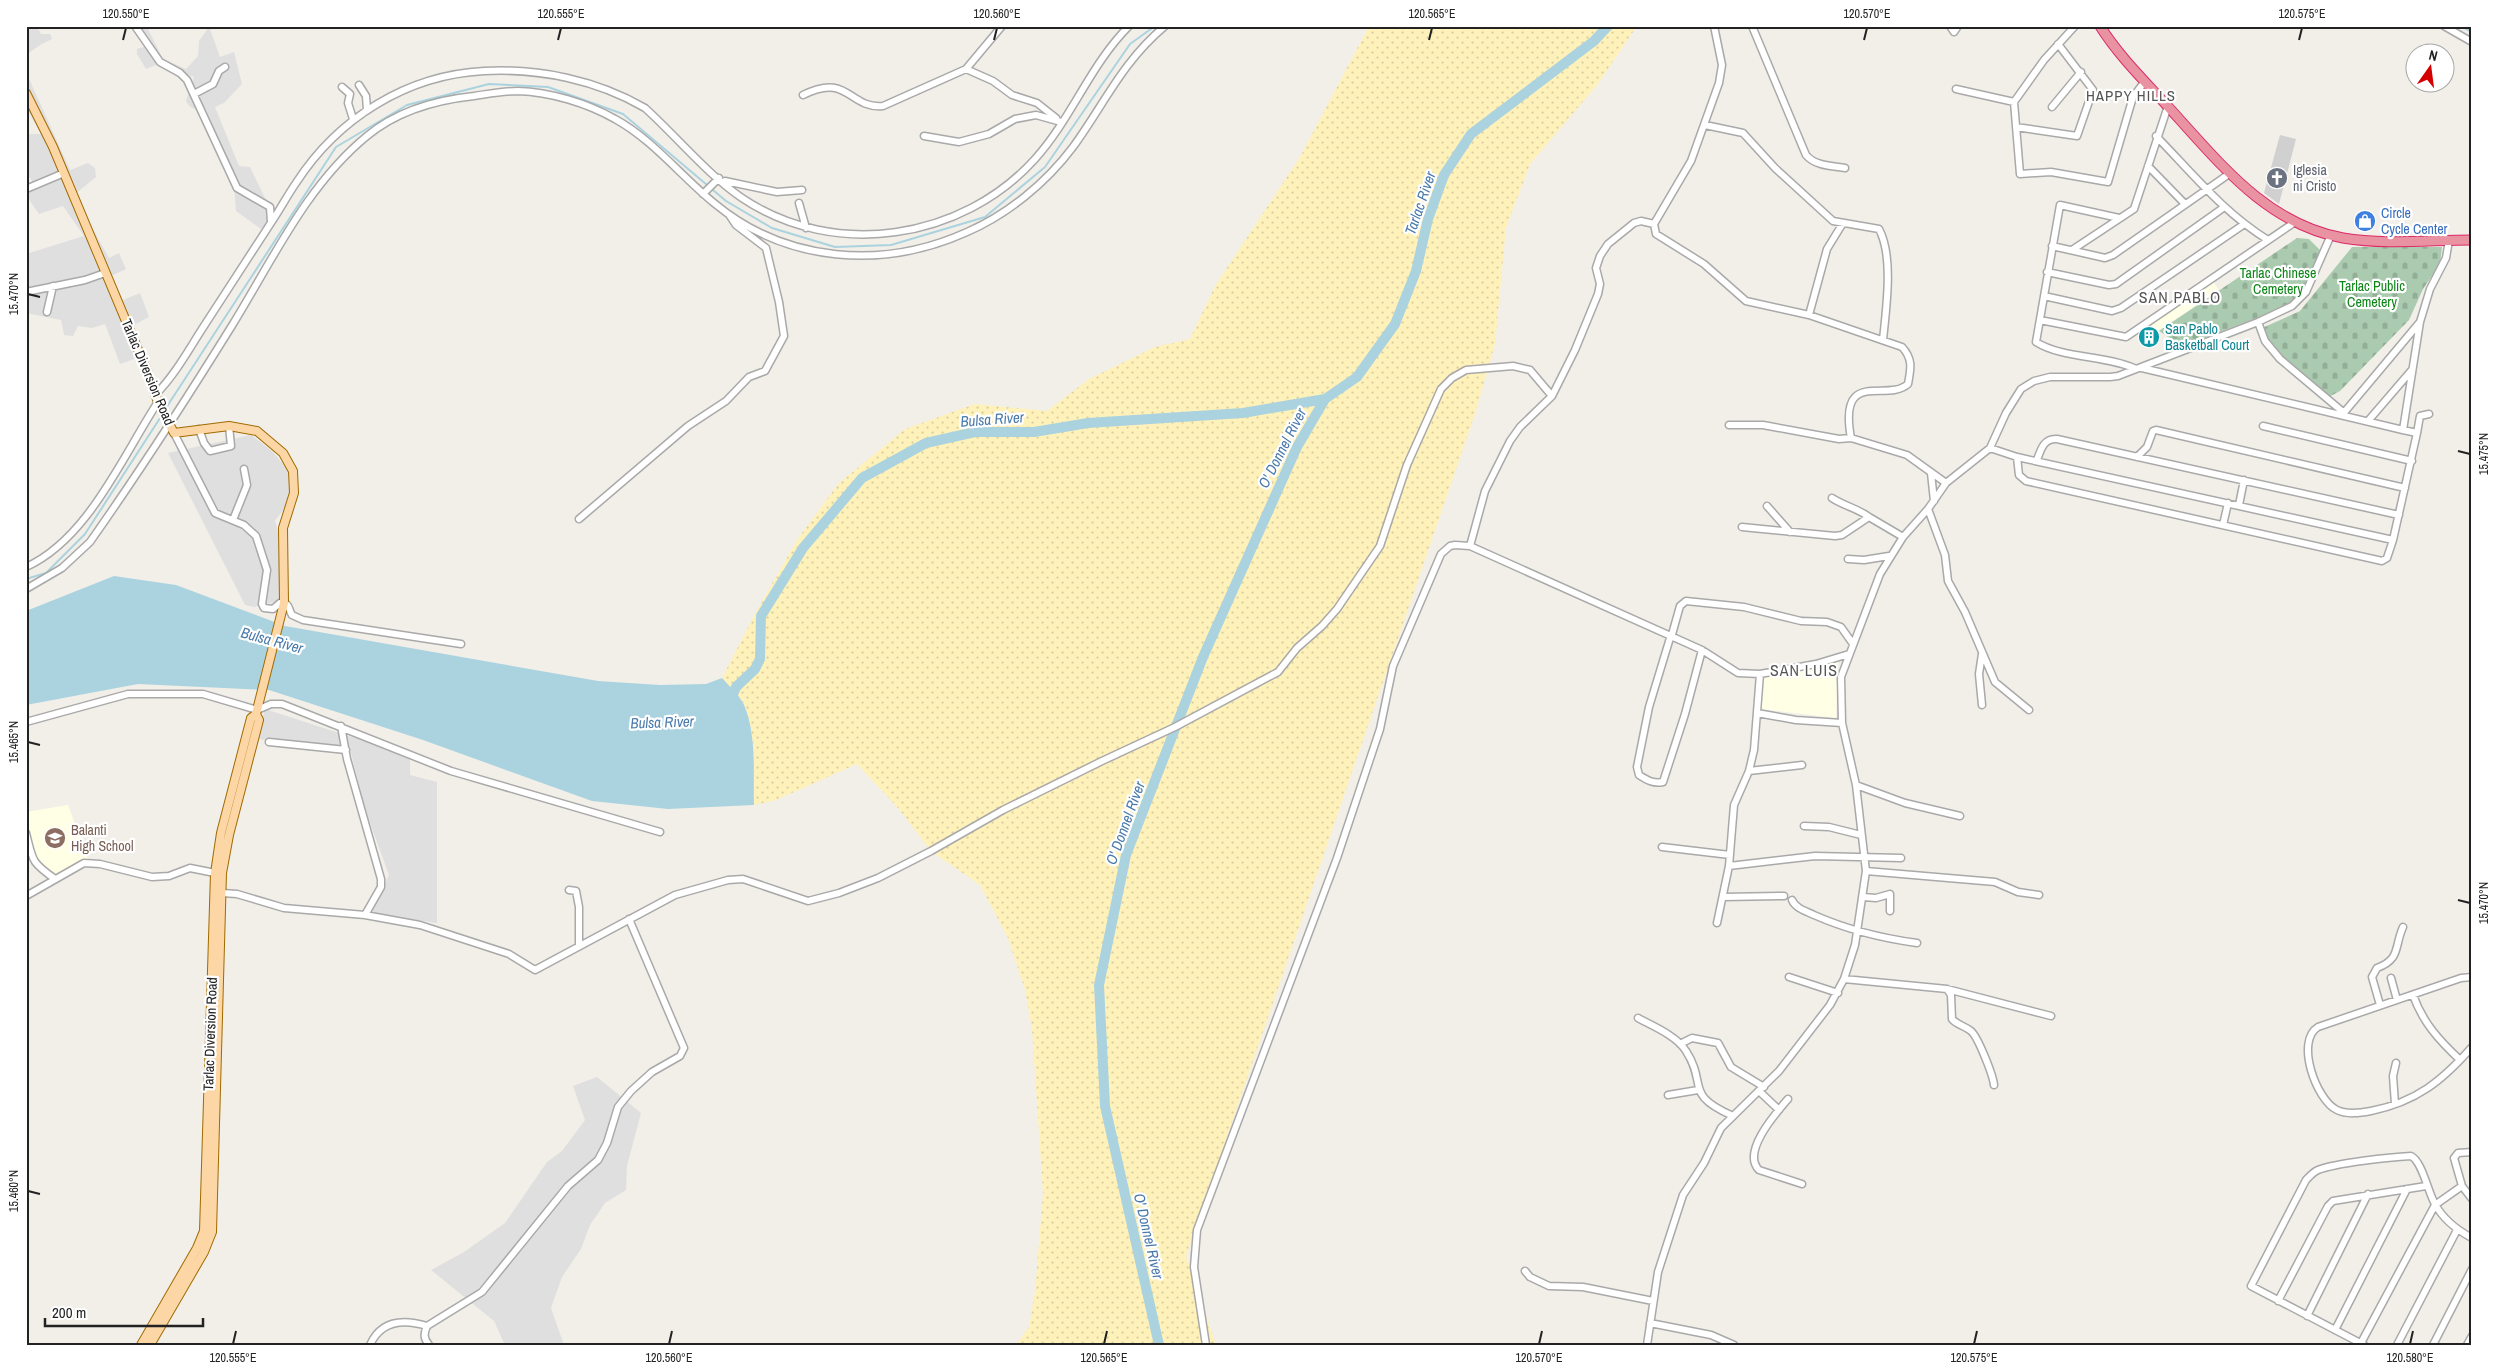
<svg xmlns="http://www.w3.org/2000/svg" width="2498" height="1371" font-family="'Archivo Narrow',sans-serif">
	<style>
		.residential { fill: #e0dfdf }
		.education { fill: #ffffe5 }
		.religious { fill: #d0d0d0 }
		.sand { fill: url(#sand-dots) }
		.cemetery { fill: url(#cemetery-stones) }
		.water { fill: #aad3df }
		.lines { fill: none; stroke-linecap: round; stroke-linejoin: round }
		.stream { stroke: #aad3df; stroke-width: 2 }
		.river { stroke: #aad3df; stroke-width: 10 }
		.minor-casing { stroke: #a9a9a9; stroke-width: 9 }
		.major-casing { stroke: #a06b00; stroke-width: 10 }
		.highway-casing { stroke: #dc2a67; stroke-width: 11 }
		.minor { stroke: #fff; stroke-width: 6 }
		.major { stroke: #fcd6a4; stroke-width: 8 }
		.highway { stroke: #e892a2; stroke-width: 9 }
		.ticks { fill: none; stroke: #222; stroke-width: 2 }
		.labels { text-anchor: middle; dominant-baseline: central; stroke-width: 4.5; stroke-linejoin: round; paint-order: stroke }
		.worship-label { font-size: 14px; fill: #5b616d; stroke: #fff; text-anchor: start }
		.shop-label { font-size: 14px; fill: #366cbe; stroke: #fff; text-anchor: start }
		.park-label { font-size: 14px; fill: #0c8416; stroke: #fff }
		.culture-label { font-size: 14px; fill: #0d838f; stroke: #fff; text-anchor: start }
		.street-label { font-size: 14px; fill: #222; stroke: #fff }
		.education-label { font-size: 14px; fill: #785e54; stroke: #fff; text-anchor: start }
		.neighbourhood-label { font-size: 15px; letter-spacing: 1px; fill: #555; stroke: #fff }
		.water-label { font-size: 15px; font-style: italic; fill: #4a7aab; stroke: #fff }
		.quarter-label { font-size: 16px; letter-spacing: 1px; fill: #555; stroke: #fff }
		.neatline { fill: none; stroke: #222; stroke-width: 2 }
		.ticks-label { font-size: 12px; text-anchor: middle; fill: #222 }
	</style>
	<defs>
		<pattern id="sand-dots" width="8" height="8" patternUnits="userSpaceOnUse" patternTransform="scale(1.25)"><rect width="8" height="8" fill="#fff1ba"/><path d="M2 2h.1M6 6h.1" fill="none" stroke="#dacea0" stroke-width="1.8" stroke-linecap="round"/></pattern>
		<pattern id="cemetery-stones" width="16" height="16" patternUnits="userSpaceOnUse" patternTransform="scale(1.25)"><rect width="16" height="16" fill="#aacbaf"/><path d="M2 7V4a2 2 0 0 1 4 0v3zM10 15v-3a2 2 0 0 1 4 0v3z" fill="#92ae96"/></pattern>
	</defs>
	<rect width="100%" height="100%" fill="#f2efe9"/>
	<path class="residential" d="M26 26H37L41 34H50L52 39 40 45 26 55Z
		M137 26H151L148 29 163 59 186 69 198 56 199 41 207 30 205 26H209L220 57 234 52 242 84 224 103 215 107 239 166 250 167 274 217 261 229 236 211 233 171 204 106 200 111 190 107 186 101 194 77 159 64 146 69 137 54V49L150 45Z
		M26 72 70 170 88 163 95 168 96 177 74 195 109 258 119 253 126 269 111 276 123 300 140 293 149 317 128 328 140 357 120 364 105 324 92 328 78 326 73 336 64 335 61 320 26 313V283L29 282 26 274V254L84 236 63 206 39 214 26 195 32 181 26 172V134H41L26 108Z
		M251 435 272 451 293 476 286 506 275 521 282 545 283 600 254 607 245 605 168 453Z
		M265 709 410 756V775L437 782V923L371 913 389 875 365 809 350 749 257 739Z
		M597 1077 641 1113 627 1166 626 1190 605 1203 590 1225 581 1249 562 1277 551 1308 564 1345H505L494 1321 431 1270 464 1252 505 1223 547 1162 562 1151 585 1120 573 1086Z"/>
	<path class="education" d="M2212 280 2219 290 2155 333 2148 325Z
		M1838 662 1836 718 1761 709 1762 675Z
		M68 805 88 859 57 874 39 866 35 859 26 812Z"/>
	<path class="religious" d="M2280 135 2296 139 2279 204 2264 193Z"/>
	<path class="sand" d="M1369 26H1637L1597 85 1530 164 1506 228 1495 344 1475 414 1186 1256 1216 1345H1016L1029 1327 1035 1292 1043 1193 1032 1029 1025 990 1008 938 980 885 931 851 898 808 857 764 776 800 754 805C753 774 757 735 744 705 740 696 729 686 722 678L756 612 797 540 838 484 905 429 975 404 1047 411 1089 379 1155 347 1190 339 1215 286 1300 157Z"/>
	<path class="cemetery" d="M2297 238 2309 239 2320 250 2303 294 2278 310 2182 346 2159 331Z
		M2352 247H2442L2440 264 2423 289 2409 320 2340 391 2327 398 2264 340 2260 329 2300 311Z"/>
	<path class="water" d="M114 576 176 585 285 626 598 681 660 685 706 684 722 678C729 686 740 696 744 705 757 735 753 774 754 805L668 809 592 801 423 740 269 690 138 684 26 705V611Z"/>
	<g class="lines">
		<path class="stream" d="M2461 26 2472 32
			M164 411 336 147 407 105 489 84 548 87 623 114 726 201 772 228 835 247 891 245 985 217 1045 167 1130 44 1155 26
			M26 579 46 573 85 534 162 415"/>
		<path class="river" d="M729 704 736 687 755 669 760 659 761 616 803 548 862 478 926 443 975 432H1034L1088 423 1243 413 1325 399
			M1159 1345 1105 1106 1099 985 1126 855 1203 657 1297 447 1325 399 1357 377 1395 324 1416 271 1428 219 1444 175 1471 134 1594 41 1608 26"/>
		<g class="minor-casing">
			<path id="minor" d="M135 26 160 62 180 73 187 80 237 188 270 207 271 222
				M1714 26 1722 65 1719 83 1691 161 1654 224 1656 234 1704 264 1746 301 1809 315 1902 347C1913 359 1911 368 1908 384 1887 403 1838 367 1851 438L1907 455 1946 483
				M1752 26 1806 155C1815 166 1832 166 1845 168
				M1950 26 1954 32 1958 26
				M2075 26 2044 60 2014 102 2020 174 2051 172 2108 182 2133 97 2145 81
				M2444 26 2472 42
				M966 69 993 81 1012 95 1037 103 1056 118
				M359 85 366 96 367 110
				M342 87 350 94 348 103 353 119
				M1956 89 2014 102
				M194 94 213 84 219 71 225 67
				M803 95C849 72 848 109 883 106L966 69 1002 26
				M2052 107 2081 72
				M1705 125 1743 133 1775 168 1833 221 1879 229C1894 257 1886 309 1883 340
				M2016 127 2077 136 2093 90 2058 44
				M924 136 959 142 989 134 1015 119 1036 115 1061 122
				M2156 136C2192 173 2224 213 2268 240
				M2148 166 2185 204
				M725 181 777 192 802 190
				M26 189 64 173
				M703 194 719 178
				M799 203 806 228
				M2119 218 2060 205 2036 342C2063 359 2106 355 2136 369
				M2052 246 2105 258 2113 255 2229 174
				M2072 250 2134 209 2168 106
				M2047 272 2109 285 2116 284 2223 208
				M26 292 85 280 105 273
				M2044 296 2112 311 2121 308 2243 225
				M47 312 53 286
				M1809 315 1827 249 1843 223
				M2040 320 2126 337 2295 222
				M2258 322 2265 341 2280 359 2343 412
				M2142 368 2403 430 2420 322
				M156 394C175 375 189 349 204 326 228 289 252 252 276 215 283 204 289 193 296 183 338 118 407 75 484 71 539 68 597 80 645 108 676 136 708 175 742 198 834 260 962 240 1035 159 1072 118 1090 65 1129 26
				M2342 415 2420 322 2430 289 2446 258 2449 240
				M2368 421 2411 371
				M1729 425H1763L1839 439 1851 438
				M2263 426 2412 461
				M199 429 204 443 210 451 231 446 229 426
				M174 433 215 513 244 525 256 536 267 570 262 604 264 608 273 609 280 603C290 602 288 609 292 615L303 620 461 644
				M2417 433 2420 416 2429 414
				M1990 448 2017 457 2393 540 2417 433 2403 430
				M2017 457 2019 475 2026 481 2382 561 2387 558 2393 540
				M2137 457 2147 447 2153 431 2156 430 2405 488
				M2037 460C2041 449 2044 438 2057 439L2399 515
				M1931 473 1934 501
				M1832 498C1844 506 1857 508 1869 517
				M2239 505 2244 480
				M1767 506 1790 532
				M1928 509 1945 555 1948 581 1965 612 1995 682 2029 710
				M579 519 688 426 726 401 749 377 765 371 784 336 779 302 766 248 736 225 730 216
				M233 520 247 485 244 469
				M2223 525 2228 503
				M1742 527 1835 536 1842 535 1869 517 1903 537
				M1470 546 1485 491 1510 441 1520 427 1552 396 1575 350 1598 294 1600 284 1596 268 1600 256 1608 244 1634 223 1641 221 1654 224
				M1848 559 1864 560 1889 556
				M26 567C88 539 122 457 158 402
				M26 589 62 568 90 542C140 471 187 398 233 324 273 259 307 185 367 136 397 111 436 100 474 96 488 94 503 91 518 91 550 92 587 103 615 119 652 139 681 176 714 203 786 263 883 270 967 232 1008 214 1046 183 1073 147 1105 103 1122 62 1165 26
				M1670 638 1649 707 1637 767 1639 775C1647 780 1653 784 1663 782L1685 714 1702 650
				M1671 638 1680 606 1686 601 1744 607 1801 621 1827 622 1841 627 1853 644
				M1982 705 1979 674 1982 654
				M1757 713 1796 720 1842 723
				M26 722 128 694H203L257 710 271 704H282L451 771 660 832
				M341 726 347 759 381 879V887L365 915
				M269 742 346 750
				M1749 771 1802 765
				M1856 785 1905 803 1960 816
				M1804 826 1829 827 1861 835
				M26 833C33 861 31 862 55 879
				M1662 847 1730 855
				M1729 866 1815 856 1901 858
				M1866 871 1995 882 2018 892 2039 895
				M569 890 576 891 579 907V946
				M222 893 237 894 284 908 365 915 420 925 509 954 535 970 675 895 728 880 743 879 808 901 839 893 878 878 931 851 1003 810 1102 761 1175 727 1278 672 1297 648 1322 626 1337 609 1380 546 1407 465 1441 389 1452 378 1466 370 1513 366 1530 370 1552 396
				M26 896 84 863 100 864 152 877 169 876 190 868 215 873
				M1723 897 1784 896
				M1863 897 1876 898 1890 894V911
				M1792 900C1796 909 1806 911 1814 915 1848 930 1880 938 1917 943
				M1717 923 1729 866 1734 805 1749 771 1754 750 1760 674
				M1789 977 1838 993
				M2472 977 2461 978 2318 1027C2295 1041 2316 1100 2337 1110 2347 1115 2360 1113 2371 1111 2416 1102 2442 1081 2472 1047
				M2391 978 2397 1000
				M1844 979 1947 989 1951 995 1952 1019C1957 1025 1965 1026 1971 1031 1978 1037 1993 1075 1994 1085
				M1947 989 2051 1016
				M2413 995C2423 1023 2439 1040 2460 1060
				M2380 1005 2372 977 2377 968C2401 959 2394 947 2403 927
				M1638 1018C1653 1026 1677 1036 1686 1051 1708 1085 1683 1094 1733 1116
				M1680 1044 1692 1038 1718 1043 1731 1067 1764 1087
				M1759 1091 1779 1110
				M1668 1095 1698 1090
				M1788 1099C1776 1113 1741 1152 1759 1170L1802 1184
				M2395 1104 2393 1076 2396 1063
				M2472 1152 2458 1153 2454 1158 2462 1186 2472 1199
				M1525 1271 1530 1277 1549 1286 1583 1287 1653 1301
				M2278 1301 2328 1206 2333 1201 2426 1186
				M2307 1316 2368 1194
				M1650 1323 1711 1335 1734 1345
				M2335 1330 2407 1189
				M2361 1343 2435 1205 2462 1186
				M370 1345C381 1320 404 1319 427 1326
				M429 1345C423 1338 424 1333 427 1326L482 1292 568 1186 598 1160 607 1143 618 1107 631 1091 652 1072 680 1056 684 1048 629 919
				M1206 1345 1194 1267 1197 1230 1337 858 1380 729 1393 666 1441 554 1450 546 1455 545 1470 546 1702 650 1738 673 1760 674 1816 664 1849 654
				M1647 1345 1658 1272 1683 1195 1704 1163 1721 1128 1779 1071 1830 1005 1844 979 1855 945 1866 871 1856 785 1842 723 1841 677 1880 574 1903 537 1928 509 1946 483 1990 448 2006 413 2021 389 2034 381 2050 377H2110L2118 376 2258 322 2292 306 2306 292 2331 235
				M2364 1345 2251 1286 2306 1180C2309 1177 2313 1172 2318 1170 2336 1163 2390 1157 2411 1156 2422 1161 2428 1192 2435 1204 2443 1219 2457 1230 2472 1238
				M2397 1345 2457 1230
				M2433 1345 2472 1269
				M2467 1345 2472 1336"/>
		</g>
		<g class="major-casing">
			<path id="major" d="M26 93 53 147 149 376 158 402 174 433 229 426 257 431 283 453 293 471 294 493 283 528 284 603 256 714 259 720 229 835 222 873 212 1232 204 1252 150 1345
				M141 1345 197 1248 204 1231 215 873 221 833 251 718 256 714"/>
		</g>
		<g class="highway-casing">
			<path id="highway" d="M2100 26C2122 61 2154 90 2181 121 2227 172 2272 225 2343 238 2385 245 2430 240 2472 240"/>
		</g>
		<use href="#minor" class="minor"/>
		<use href="#major" class="major"/>
		<use href="#highway" class="highway"/>
	</g>
	<path class="ticks" d="M123 40 126 28M558 40 561 28M994 40 997 28M1429 40 1432 28M1864 40 1867 28M2299 40 2302 28M28 294 40 297M2458 451 2470 454M28 742 40 745M2458 900 2470 903M28 1191 40 1194M233 1344 236 1331M669 1344 672 1331M1104 1344 1107 1331M1539 1344 1542 1331M1974 1344 1977 1331M2410 1344 2413 1331"/>
	<defs>
		<g id="church-disc" transform="scale(1.125)"><circle r="9.5" fill="#6b7280" stroke="#fff"/><path d="M-1.2-6h2.4v3.5h3.3v2.4h-3.3V6h-2.4V-.1h-3.3v-2.4h3.3Z" fill="#fff"/></g>
		<g id="shop-disc" transform="scale(1.125)"><circle r="9.5" fill="#3f7fe0" stroke="#fff"/><path d="M-5-2.5h2.3a2.7 3.5 0 0 1 5.4 0H5L5.5 6h-11ZM-1.5-2.5h3a1.5 2.3 0 0 0-3 0Z" fill="#fff"/></g>
		<g id="building-disc" transform="scale(1.125)"><circle r="9.5" fill="#0f9aa8" stroke="#fff"/><path d="M-4-6H4V6H1V3H-1V6H-4ZM-2.5-4.3h1.7v1.8h-1.7ZM.8-4.3h1.7v1.8H.8ZM-2.5-1h1.7V.8h-1.7ZM.8-1h1.7V.8H.8Z" fill="#fff"/></g>
		<g id="school-disc" transform="scale(1.125)"><circle r="9.5" fill="#8d6e63" stroke="#fff"/><path d="M0-5L7-2L0 1L-7-2ZM-4 1L0 2.5L4 1V4Q0 6-4 4Z" fill="#fff"/></g>
	</defs>
	<g fill-rule="evenodd">
		<use href="#church-disc" x="2277" y="178"/>
		<use href="#shop-disc" x="2365" y="221"/>
		<use href="#building-disc" x="2149" y="337"/>
		<use href="#school-disc" x="55" y="838"/>
	</g>
	<g class="labels">
		<g class="worship-label">
			<text x="2293" y="170">Iglesia<tspan x="2293" dy="16">ni Cristo</tspan></text>
		</g>
		<g class="shop-label">
			<text x="2381" y="213">Circle<tspan x="2381" dy="16">Cycle Center</tspan></text>
		</g>
		<g class="park-label">
			<text x="2278" y="273">Tarlac Chinese<tspan x="2278" dy="16">Cemetery</tspan></text>
			<text x="2372" y="286">Tarlac Public<tspan x="2372" dy="16">Cemetery</tspan></text>
		</g>
		<g class="culture-label">
			<text x="2165" y="329">San Pablo<tspan x="2165" dy="16">Basketball Court</tspan></text>
		</g>
		<g class="street-label">
			<text transform="translate(148 372) rotate(67)">Tarlac Diversion Road</text>
			<text transform="translate(210 1034) rotate(-88)">Tarlac Diversion Road</text>
		</g>
		<g class="education-label">
			<text x="71" y="830">Balanti<tspan x="71" dy="16">High School</tspan></text>
		</g>
		<g class="neighbourhood-label">
			<text x="2131" y="95">HAPPY HILLS</text>
		</g>
		<g class="water-label">
			<text transform="translate(1420 203) rotate(-71)">Tarlac River</text>
			<text transform="translate(992 419) rotate(-4)">Bulsa River</text>
			<text transform="translate(1282 448) rotate(-63)">O' Donnel River</text>
			<text transform="translate(272 640) rotate(15)">Bulsa River</text>
			<text transform="translate(662 722) rotate(-2)">Bulsa River</text>
			<text transform="translate(1125 823) rotate(-70)">O' Donnel River</text>
			<text transform="translate(1149 1236) rotate(77)">O' Donnel River</text>
		</g>
		<g class="quarter-label">
			<text x="2180" y="297">SAN PABLO</text>
			<text x="1804" y="670">SAN LUIS</text>
		</g>
	</g>
	<rect width="2498" height="1371" fill="none" stroke="#ffffff" stroke-width="55"/>
	<g transform="translate(2430 68) rotate(14)"><circle r="24" fill="#ffffff" stroke="#a7a7a7"/>
	<path d="M0-4L9 19L0 12L-9 19Z" fill="#d40000"/>
	<text y="-8" font-size="14" font-weight="bold" text-anchor="middle" fill="#222222">N</text>
	</g>
	<path d="M45 1318v8h158v-8" fill="none" stroke="#222222" stroke-width="2.5"/>
	<text x="52" y="1318" font-size="15" fill="#222222" stroke="#ffffff" stroke-width="4" paint-order="stroke">200 m</text>
	<rect x="28" y="28" width="2442" height="1316" class="neatline"/>
	<g class="ticks-label">
		<text x="126" y="18">120.550°E</text>
		<text x="561" y="18">120.555°E</text>
		<text x="997" y="18">120.560°E</text>
		<text x="1432" y="18">120.565°E</text>
		<text x="1867" y="18">120.570°E</text>
		<text x="2302" y="18">120.575°E</text>
		<text transform="translate(14 294) rotate(-90)" y="4">15.470°N</text>
		<text transform="translate(2484 454) rotate(-90)" y="4">15.475°N</text>
		<text transform="translate(14 742) rotate(-90)" y="4">15.465°N</text>
		<text transform="translate(2484 903) rotate(-90)" y="4">15.470°N</text>
		<text transform="translate(14 1191) rotate(-90)" y="4">15.460°N</text>
		<text x="233" y="1362">120.555°E</text>
		<text x="669" y="1362">120.560°E</text>
		<text x="1104" y="1362">120.565°E</text>
		<text x="1539" y="1362">120.570°E</text>
		<text x="1974" y="1362">120.575°E</text>
		<text x="2410" y="1362">120.580°E</text>
	</g>
</svg>
